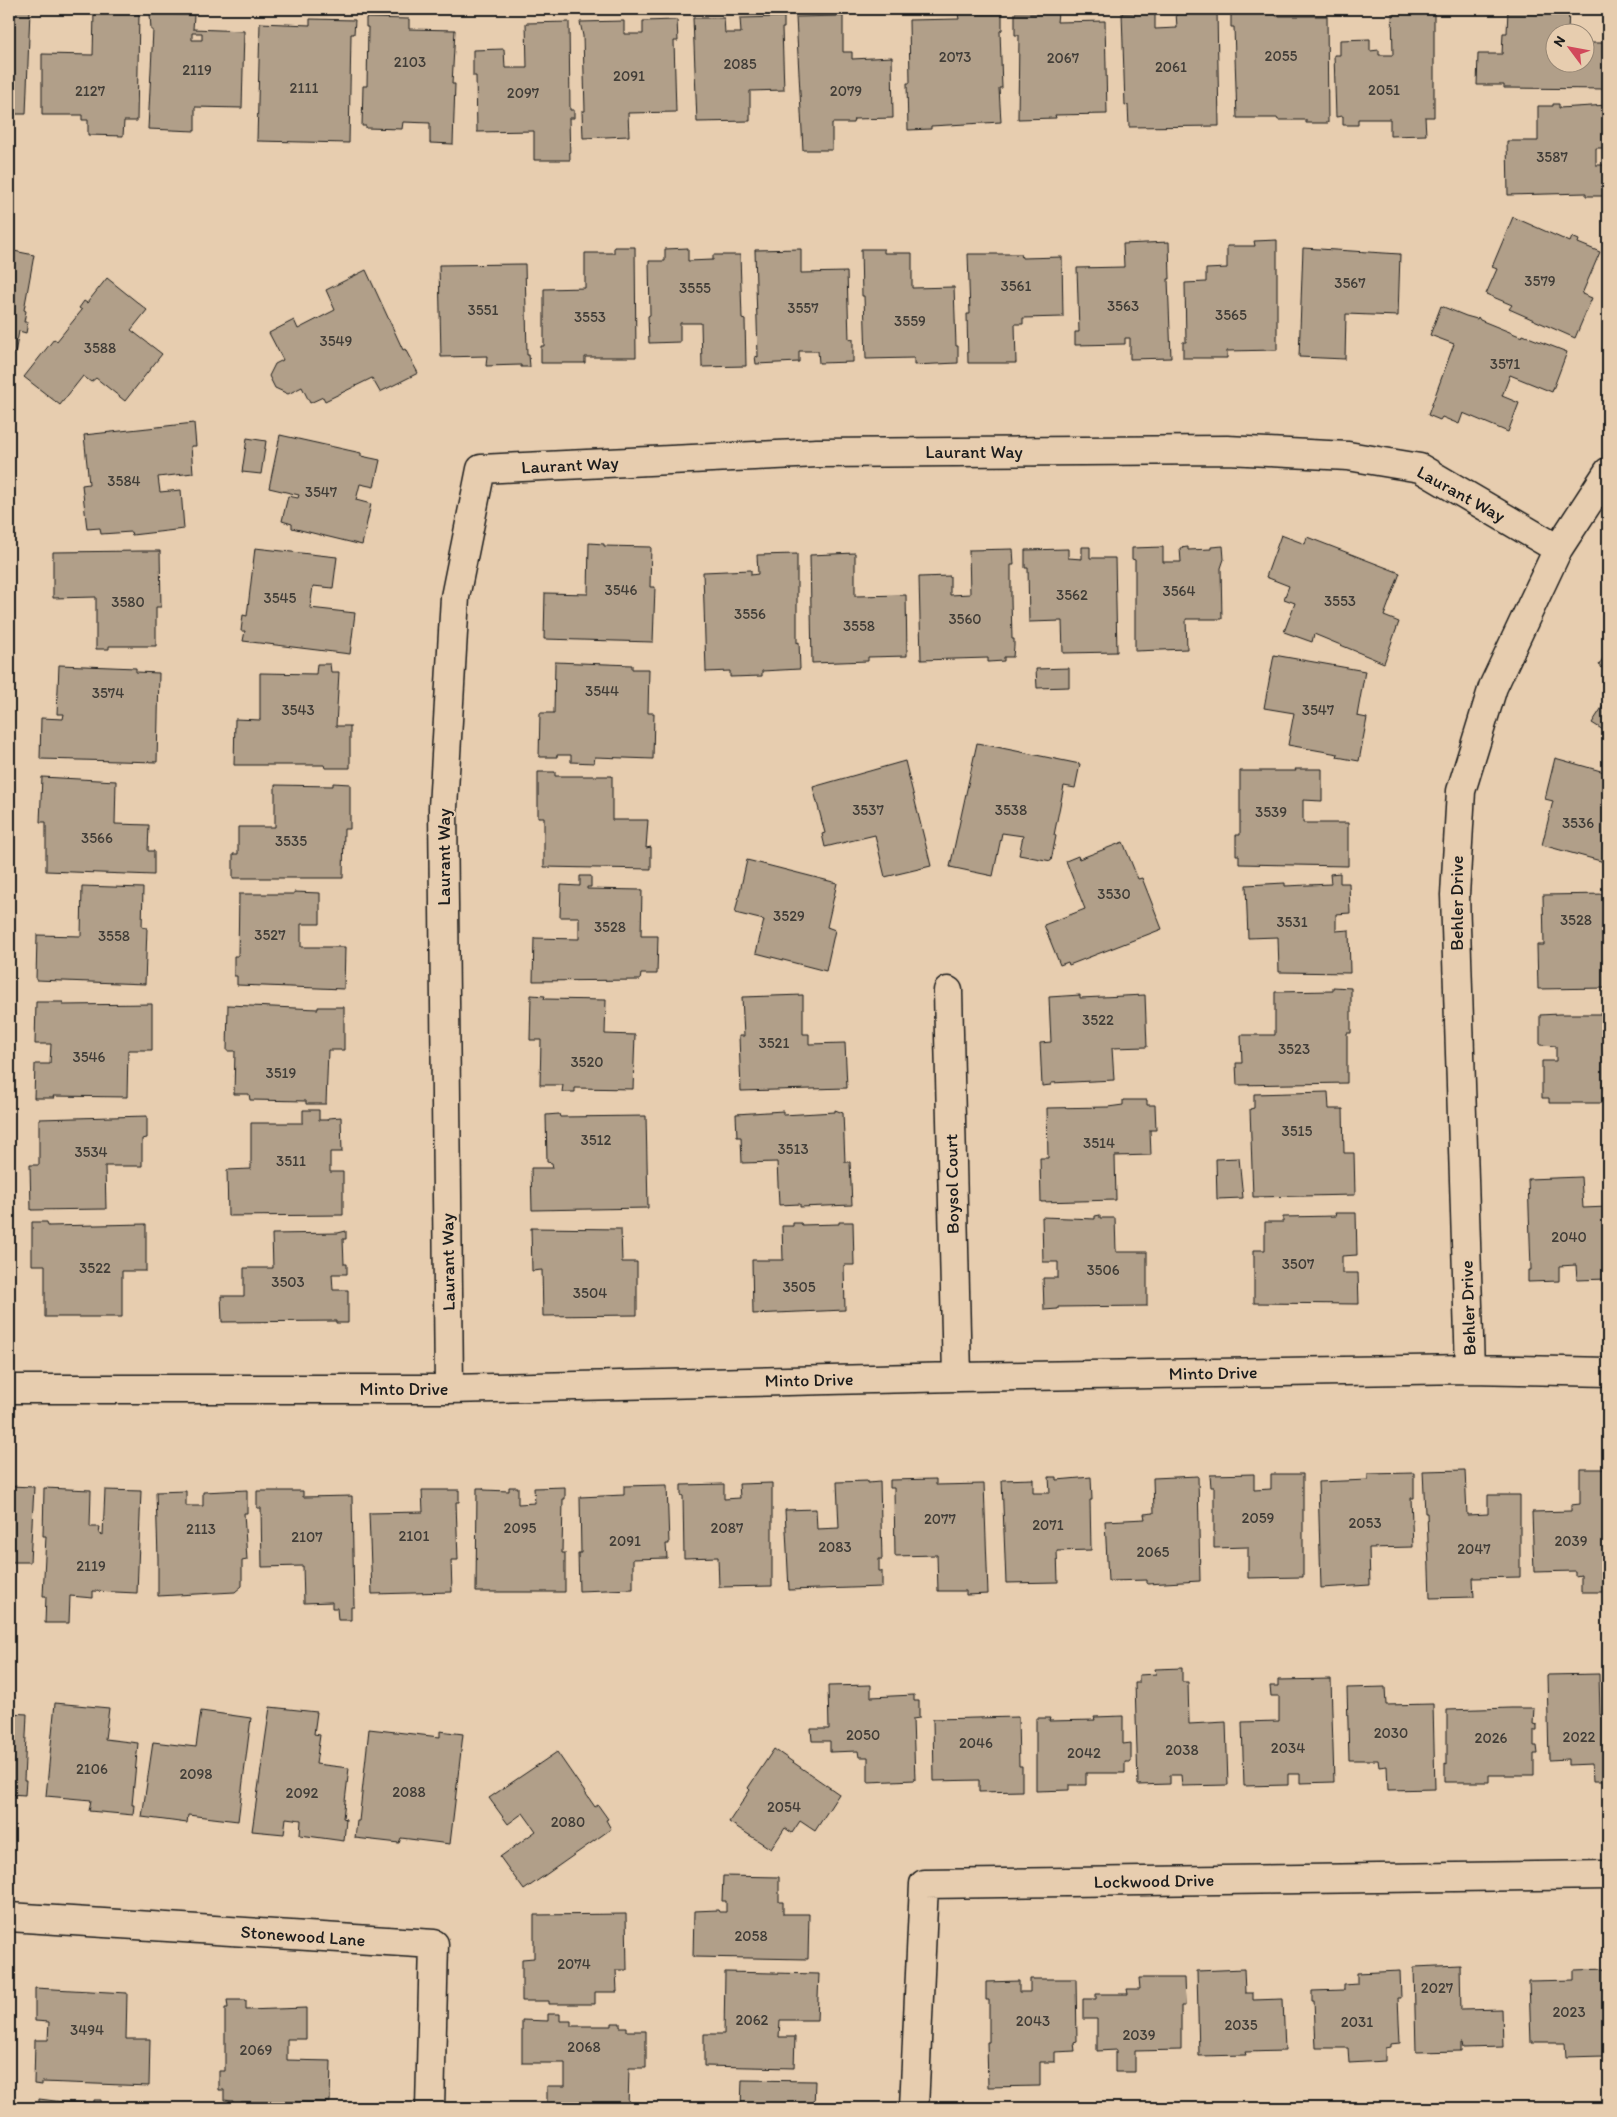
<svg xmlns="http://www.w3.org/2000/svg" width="1617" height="2117" font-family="Itim,sans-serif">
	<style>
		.building { fill: #b19f89; stroke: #1c1c1c; fill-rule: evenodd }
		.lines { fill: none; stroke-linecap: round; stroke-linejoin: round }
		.street-casing { stroke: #1c1c1c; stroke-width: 31 }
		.street { stroke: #e7cdaf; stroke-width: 28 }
		.labels { text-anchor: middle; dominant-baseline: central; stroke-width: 4; stroke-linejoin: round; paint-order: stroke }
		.number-label { font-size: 15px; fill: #413d37 }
		.street-label { font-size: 18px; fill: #1c1c1c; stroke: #e7cdaf }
	</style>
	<rect width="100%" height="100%" fill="#e7cdaf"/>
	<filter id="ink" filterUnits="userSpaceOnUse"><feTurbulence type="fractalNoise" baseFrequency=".02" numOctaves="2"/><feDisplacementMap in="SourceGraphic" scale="10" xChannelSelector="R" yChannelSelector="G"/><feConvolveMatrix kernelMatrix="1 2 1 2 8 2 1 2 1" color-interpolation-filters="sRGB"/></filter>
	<g filter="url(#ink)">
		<path class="building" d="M1276 9V16H1327L1328 123H1306V120H1278L1277 118H1237L1234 27H1231V10Z
			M1508 9H1569L1568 32H1554V62H1584V43H1608V89L1504 88V85H1477L1478 54H1502L1503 33H1507Z
			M9 10H30L26 114H9Z
			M1217 11 1219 126 1129 127 1128 105 1125 106 1122 13 1155 12V29L1177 28 1176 12Z
			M1392 11H1434V117H1425L1426 135 1390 136V119H1358V125H1343V116L1336 117 1334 55H1340V40L1370 39V51L1379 50V55H1393Z
			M94 13 139 14 137 121H124L123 136 88 135V120H82V115H42V54L93 55Z
			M1002 13V30L1000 31 1002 88H999L1001 122 931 126V129L908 130 907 83H910L909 20 959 19 958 14Z
			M1015 13H1058L1057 22 1105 21 1107 114 1055 115 1056 118 1018 119 1019 35H1015Z
			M150 14 194 15 193 29 244 31 242 108 195 107V131L148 129 153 30H151ZM192 33H202V40H192Z
			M843 16V52H852V59L892 57 893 118 854 119 853 123H832V150H803L796 17Z
			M784 17V28H782L784 90 750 91V121L697 122 693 18H724L725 33H741L740 18Z
			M366 18 409 19V29L455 30 452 84H455L453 144 430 143V123L403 122 402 129 366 128V126H362L363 86H367L368 27H366Z
			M310 19 355 20 354 34H351L349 143 257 141 260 23 310 25Z
			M677 20 678 41H674L676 112 628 113 629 136 583 138 582 111H585L583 36 580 22 624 21V34H643V21Z
			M569 22 570 110H574V118H569L570 160H534V131L477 132 476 76H473V50L504 49 505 68H527L526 23Z
			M1553 104H1559V108L1608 105V148H1596V165H1608V196H1586V193L1508 195 1507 141H1538V106H1553Z
			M1513 217 1570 242 1572 237 1579 240 1578 243 1600 252 1582 294 1592 298 1575 338 1509 309 1512 305 1486 294 1497 269 1492 267Z
			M1277 240V350L1227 351V358H1183V342H1186L1185 283 1206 282V269L1227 268V246H1255L1254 241Z
			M1169 242 1170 279H1168L1171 358 1130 359V338H1125V344L1075 345V332H1079L1077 268 1124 267 1123 244Z
			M614 247H635L636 357H585V363H541V346H544V289L585 288V253H614Z
			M688 248V261L713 260V255H740L742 319 745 320 746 366 702 367 701 323H680V342L649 343 648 316 650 315 649 261H665V249Z
			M1303 248 1400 254 1398 316 1346 314 1345 359 1299 357Z
			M801 249V273L847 272 849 340 853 339V362L819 363 818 351H799V362L756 364 755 356 758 357 755 250Z
			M861 249H884V253H912V288L954 287 956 346H958V363L914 365V358L866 359 864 296H862Z
			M9 250 34 255 24 310 26 311 24 322H28L26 333 19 331 15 354 9 352Z
			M968 254H1021L1022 258 1062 257 1063 317 1023 318V324H1015L1016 363H968L967 314H970Z
			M525 264 527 355H529L530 367H521V365L486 366 487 356 441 357 439 265Z
			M366 270 403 350 405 349 418 373 380 392 372 378 325 401 323 397 310 403 302 387 288 394 275 388 269 376 275 364 283 360 269 333 294 320 298 329 335 310 326 290Z
			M107 278 147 310 131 330 162 354 125 401 96 378 91 382 83 376 60 405 24 377 54 339 57 341 82 310 79 308 84 301 87 303Z
			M1441 306 1466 316 1477 319 1478 317 1480 320 1522 337 1523 335 1567 352 1552 392 1510 375 1502 396 1519 403 1508 432 1463 413 1459 424 1442 417 1440 420 1428 415 1454 344 1430 335Z
			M194 423 196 446H191L193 473 158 477 160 492 181 490 184 529 132 535 131 532 101 534 100 528 87 529 82 485 89 484 84 435Z
			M280 435 361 453V456L380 460 374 487 360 484 356 500 371 504 362 545 292 528V524L282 521 288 496 298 498 299 495 269 488Z
			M247 438 266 441 261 474 242 472Z
			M1281 535 1305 544 1307 537 1400 573 1384 616 1399 622 1384 663 1314 634 1312 642 1284 632 1295 603 1284 599 1289 586 1266 577Z
			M589 543 604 544V546L651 547 650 587H655L653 642 544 639 545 593 588 594Z
			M1223 546 1224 559 1221 568 1222 619H1186L1187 649 1135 651V560L1132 559V548L1163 547V562H1181L1180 548 1188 547V550L1211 549V547Z
			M1082 547H1090V558H1115L1117 652 1063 653 1062 621 1029 622 1028 568H1025V550L1068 549V558L1082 559Z
			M255 548 337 557 333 588 313 586 310 608 355 613 350 654 243 641 245 631H241L243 615 247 616Z
			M1013 549 1014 565H1011V599L1012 639H1014V646L1013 657H1004V661L988 662V658L921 660 919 577 950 576V595L970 594 969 550Z
			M142 551H160L161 607H156V646H109V649H96V597L53 598V552Z
			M855 553V596L906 595 907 656 868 657V661L812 663 810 555Z
			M797 554V643L799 642 800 669 762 671V676L730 677V671L706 672 703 572 751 570V575L758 574 757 555Z
			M1608 650V671L1599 665Z
			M1274 655 1365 671 1357 716 1367 718 1359 761 1337 757 1338 754 1288 745 1294 713 1264 708Z
			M555 662 632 665V669H649L648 713H654L653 759 595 757 594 763 571 762V755H557V757H539L540 713H554Z
			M317 664H330L331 672H339L336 726H350V768H325L324 765H234L235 719 260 720V673L316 674Z
			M59 665 136 668V672L159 673 157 762 40 759 41 718 63 719 64 714H57Z
			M1069 668V687L1037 688 1036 669Z
			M1608 698V733L1592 723Z
			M977 743 1080 764 1075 788 1064 786 1054 835 1056 836 1051 861 1019 855 1023 836 1002 833 993 876 950 867Z
			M1555 758 1608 773V863L1542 845 1553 801 1545 799Z
			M905 761 931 866 885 877 875 835 825 847 822 834 825 833 813 787Z
			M1295 769H1322V801L1303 800V823H1348V866L1239 864V855H1236V835H1240V771H1296Z
			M538 772H555V776H612V820H648L646 848 651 847V869L544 867V817H538Z
			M42 777 116 781 115 824 149 825 148 851H154V875L46 871V822H40Z
			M333 783 350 784V829H344L343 878H233V854H238V827H275V785L333 786Z
			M1123 842 1138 879 1142 878 1162 929 1069 965 1068 962 1060 965 1044 925 1085 909 1066 861 1078 856 1079 859Z
			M747 860 837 883 827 927 835 930 826 971 756 953 764 920 735 913Z
			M1340 873V883H1349L1350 913 1336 914V931L1349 930 1350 973 1279 972 1278 937 1248 938 1246 885 1285 883V886L1331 884 1330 874Z
			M580 876H591V887H587V889L642 890 641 936H658L657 974H641L640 980 533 981 534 938 579 939V917H560L561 885 580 886Z
			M82 886 143 888 142 927 147 928 145 984 36 980 37 935 81 936Z
			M294 892 320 893V924H301V947H345L344 989 237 985V976H234V956H238L239 894H294Z
			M1608 894V988L1538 989 1537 945H1544L1543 895Z
			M1333 987 1351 988V1033H1347V1083L1237 1085 1236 1063H1242L1241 1035H1275V992L1333 991Z
			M531 995 545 996 544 999 606 1000 605 1034 635 1035 633 1089 575 1088V1092H562L563 1085H540L541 1040H530Z
			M803 995V1034H809V1044L845 1043 847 1088 741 1091 739 1036H744L742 997Z
			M1080 995V998L1145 995 1147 1047 1112 1048 1114 1080 1051 1083V1085L1042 1086 1040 1043 1051 1042 1049 997Z
			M36 1002H63V1005L152 1004V1050H128L127 1097 53 1096 54 1098H34L35 1064H50L51 1044H35Z
			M228 1005 318 1009V1007H344V1050H328L326 1104H306V1101L250 1100 249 1094H234L235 1051H227Z
			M1559 1014H1608V1103H1549V1098H1542V1061H1556V1046L1540 1045V1015Z
			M1328 1092 1329 1109H1343L1344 1153H1354L1355 1195 1253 1197 1250 1109 1254 1108V1094Z
			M1123 1100H1147V1105H1155L1156 1130H1150L1151 1155 1115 1156 1116 1200 1041 1202 1040 1158H1048L1047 1108 1108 1107 1123 1105Z
			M303 1110H319V1120H327L328 1118 341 1117 342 1152H330V1172H343V1215L228 1216 227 1170 251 1169V1123H303Z
			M835 1110 843 1113 845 1162H850L852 1205 800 1207V1204L779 1205 777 1162 742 1163 741 1137H737L736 1114 783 1111V1115L835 1112Z
			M559 1114 560 1117 646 1116 648 1208 532 1210 531 1168H553L552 1163 547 1162 546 1115Z
			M147 1116V1138L142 1139V1166H105L106 1209 31 1210 30 1165H39V1119Z
			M1239 1158 1243 1198 1217 1199 1216 1159Z
			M1581 1177 1583 1208 1608 1207V1279L1577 1280 1576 1265 1559 1266V1281L1528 1282V1270H1531L1528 1179Z
			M1335 1213H1356L1357 1255 1342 1256V1273H1358L1359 1304 1254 1303V1250H1265V1222H1283V1217L1336 1216Z
			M1100 1215V1218H1115L1116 1252H1147V1306L1058 1307V1309L1044 1310 1043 1278H1058V1262H1043L1042 1217 1095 1219V1216Z
			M32 1222H47L48 1226 146 1224V1271H122V1317H45V1265H32Z
			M839 1222H853L854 1265H844L845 1310 753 1314 752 1260H783L782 1226H793V1223H801L802 1225 839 1224Z
			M531 1228 621 1229 622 1262H637V1315L543 1316 542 1270 532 1271Z
			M346 1231V1239H343L344 1264H347V1274H332L333 1290H348V1323H336V1321L222 1322 221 1296H244V1268H273L272 1234 338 1233Z
			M1580 1469H1608V1592H1581V1575L1575 1576V1571L1534 1572 1532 1512 1571 1511V1505L1580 1504Z
			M1465 1470 1467 1515 1488 1514V1495H1520V1577L1473 1578 1474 1597 1430 1598 1427 1513H1425L1423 1471Z
			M1414 1473V1498H1411L1413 1547 1369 1548 1370 1585 1321 1588 1318 1482 1368 1480V1474Z
			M1254 1474V1490L1271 1489V1474H1303V1577L1248 1578V1547L1214 1548V1487H1211L1210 1475Z
			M1198 1476 1200 1581 1147 1584V1580L1108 1581 1105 1521 1145 1519 1144 1514 1154 1513 1153 1478Z
			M1049 1477H1057V1480L1091 1477 1092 1500H1090L1091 1550 1057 1551 1058 1582 1006 1583 1002 1480 1033 1479V1493H1050Z
			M936 1479V1485L984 1484 988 1594 966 1595V1591H938L937 1555 895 1556 894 1488H890V1480Z
			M868 1481V1483L880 1482 882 1559H879V1571H882V1587L789 1590 785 1510 816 1509 817 1529 839 1528 837 1482Z
			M772 1483V1586L719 1587 718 1557 684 1558 683 1496 681 1495V1485L724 1484V1499L740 1498 739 1484Z
			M667 1485 669 1544H666L667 1558 633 1559V1589L579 1591 578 1553H581L580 1497 624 1495V1486Z
			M9 1486 34 1487 30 1562H9Z
			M509 1487H518V1504L535 1503 534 1488 565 1487V1499H563L562 1553H565V1592H476L477 1488H483L484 1490 509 1491Z
			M44 1488 91 1490 90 1527H100L99 1534 103 1535 105 1490 141 1491 137 1593 93 1591V1598L70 1596 69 1623H45L46 1596H43L46 1536H43Z
			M247 1490V1513H244L247 1560 242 1561V1586L235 1592 158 1596V1559L156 1492 186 1491V1506H203V1492Z
			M422 1490H459V1502H456L458 1560H451L452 1592 372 1594 369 1513 423 1512Z
			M257 1491H303V1497L352 1496 354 1607H351V1620H338L337 1608H332V1602L304 1603 303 1566 262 1567 261 1508H257Z
			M1182 1668V1682H1188L1189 1724 1226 1722 1228 1785 1182 1786 1181 1775H1170V1784L1138 1785 1135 1683H1139V1675L1156 1674 1155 1669Z
			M1599 1674 1600 1715H1608V1781H1593L1592 1764 1568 1765V1759L1549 1760 1547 1675Z
			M1331 1679 1334 1782 1300 1783V1774H1288V1785L1244 1786 1242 1722 1279 1721V1696H1271L1270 1686H1278V1680Z
			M871 1685V1697L914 1695V1701H919V1718L913 1719 915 1780 868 1782V1757H859L858 1751 830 1752V1741H812L811 1729H829L828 1686Z
			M1385 1687 1386 1705 1433 1704 1435 1789 1388 1790 1387 1766 1379 1767 1378 1760H1349L1347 1688Z
			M55 1703 109 1708 105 1739 138 1743 132 1805H134L133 1815 89 1811 91 1800 46 1796Z
			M270 1707 317 1712 314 1734 320 1735 316 1764 349 1768 343 1818 346 1819 344 1841 300 1835 301 1820 286 1818 284 1834 252 1831Z
			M1511 1708H1534L1533 1724 1537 1725V1730H1534V1746H1537L1538 1754H1534V1775H1489V1782H1445V1763L1447 1764V1710Z
			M201 1711 251 1718 238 1821 188 1815 187 1823 142 1817 153 1742 196 1747Z
			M9 1713 27 1714 24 1780H26L25 1795 9 1794Z
			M1123 1716V1744L1131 1743V1762H1125V1773H1086V1785H1069V1790L1036 1791V1718H1050L1049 1721 1095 1720 1094 1717Z
			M1018 1717 1019 1766H1022V1791L979 1792V1780L934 1781 933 1719Z
			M369 1729 440 1737V1731L463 1734 450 1844 401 1838 399 1843 355 1838 357 1821H359Z
			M774 1749 839 1794 815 1831 800 1821 792 1833 785 1828 771 1849 729 1822 750 1790 748 1788Z
			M557 1752 595 1807 598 1805 608 1819 606 1820 611 1829 524 1890 500 1857 536 1831 523 1813 508 1824 489 1798Z
			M723 1876 779 1877V1902H783V1914H809L808 1959 693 1957 694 1911 718 1910 719 1912H726V1901H722Z
			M626 1914 627 1970H616L617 1992H595V2004H549V2001H522V1959L534 1958V1915Z
			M1460 1965 1461 2010 1502 2009 1503 2047 1463 2048 1462 2043H1461V2051L1416 2052 1414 1967Z
			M1244 1969 1245 1993H1253V2000L1283 1999 1285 2051 1245 2052 1246 2055 1199 2056 1197 1971Z
			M1608 1969V2042L1603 2043V2056L1566 2057 1565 2043H1531L1529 1981 1574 1980V1970Z
			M1400 1971 1401 1998H1398L1400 2043 1390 2044V2047L1385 2048V2061L1349 2063 1348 2048H1316L1314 2001H1312V1991L1344 1990V1985L1357 1984V1973Z
			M725 1972 819 1974 817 2020H780L779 2037H795L794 2068 704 2066V2034H724Z
			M1139 1978H1184L1185 2006H1181V2050L1135 2051V2072H1115V2053H1117V2050L1097 2051V2019H1083V1999H1096V1994H1128L1127 1989H1140Z
			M1030 1979H1076L1077 2042 1074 2043 1075 2051 1055 2052V2062H1040V2086L988 2087 987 2042H989V2000H986V1982L1019 1981V1992H1030Z
			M35 1988 127 1993 126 2039H150L149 2086 42 2082V2085L34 2084 35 2040H48L49 2022 35 2021Z
			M227 2000H246V2010L306 2008V2039H287V2060L331 2061 330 2102H241V2105H233V2101L224 2100V2090H219V2071H225V2008H228Z
			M548 2014H560V2021H571V2026H612V2023H620V2027H627V2031H646V2068H629L628 2108H547V2086H565V2063H522V2020L548 2021Z
			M742 2080 815 2081 814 2108H741Z
			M39 2099 63 2102 94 2103V2100H101V2103H144V2108H39Z"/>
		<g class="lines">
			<g class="street-casing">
				<path id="street" d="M948 991 957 1377
					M1470 1369 1455 895 1461 791 1493 687 1558 549 1608 472
					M9 1389H449L957 1377 1470 1369 1608 1372
					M449 1389 443 808 455 597 481 469 817 453 1227 450 1348 456 1420 468 1558 549
					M9 1917 434 1944 430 2108
					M914 2108 924 1884 1608 1875"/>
			</g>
			<use href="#street" class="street"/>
		</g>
	</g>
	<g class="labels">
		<g class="number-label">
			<text x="1281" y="56">2055</text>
			<text x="955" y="57">2073</text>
			<text x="1063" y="58">2067</text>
			<text x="410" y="62">2103</text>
			<text x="740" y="64">2085</text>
			<text x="1171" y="67">2061</text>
			<text x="197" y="70">2119</text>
			<text x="629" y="76">2091</text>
			<text x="304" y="88">2111</text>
			<text x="1384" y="90">2051</text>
			<text x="90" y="91">2127</text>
			<text x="846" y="91">2079</text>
			<text x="523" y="93">2097</text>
			<text x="1552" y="157">3587</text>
			<text x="1540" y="281">3579</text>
			<text x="1350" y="283">3567</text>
			<text x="1016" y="286">3561</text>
			<text x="695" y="288">3555</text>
			<text x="1123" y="306">3563</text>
			<text x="803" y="308">3557</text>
			<text x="483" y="310">3551</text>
			<text x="1231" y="315">3565</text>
			<text x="590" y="317">3553</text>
			<text x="910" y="321">3559</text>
			<text x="336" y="341">3549</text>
			<text x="100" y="348">3588</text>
			<text x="1505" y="364">3571</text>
			<text x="124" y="481">3584</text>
			<text x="321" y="492">3547</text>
			<text x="621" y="590">3546</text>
			<text x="1179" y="591">3564</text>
			<text x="1072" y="595">3562</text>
			<text x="280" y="598">3545</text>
			<text x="1340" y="601">3553</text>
			<text x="128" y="602">3580</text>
			<text x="750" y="614">3556</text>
			<text x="965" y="619">3560</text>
			<text x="859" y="626">3558</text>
			<text x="602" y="691">3544</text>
			<text x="108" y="693">3574</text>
			<text x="298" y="710">3543</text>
			<text x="1318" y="710">3547</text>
			<text x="868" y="810">3537</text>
			<text x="1011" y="810">3538</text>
			<text x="1271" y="812">3539</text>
			<text x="1578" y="823">3536</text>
			<text x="97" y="838">3566</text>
			<text x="291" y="841">3535</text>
			<text x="1114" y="894">3530</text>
			<text x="789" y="916">3529</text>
			<text x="1576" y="920">3528</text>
			<text x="1292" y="922">3531</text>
			<text x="610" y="927">3528</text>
			<text x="270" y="935">3527</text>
			<text x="114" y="936">3558</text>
			<text x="1098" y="1020">3522</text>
			<text x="774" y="1043">3521</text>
			<text x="1294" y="1049">3523</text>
			<text x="89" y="1057">3546</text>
			<text x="587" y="1062">3520</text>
			<text x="281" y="1073">3519</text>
			<text x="1297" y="1131">3515</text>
			<text x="596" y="1140">3512</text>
			<text x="1099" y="1143">3514</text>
			<text x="793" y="1149">3513</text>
			<text x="91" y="1152">3534</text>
			<text x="291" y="1161">3511</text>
			<text x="1569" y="1237">2040</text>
			<text x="1298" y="1264">3507</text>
			<text x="95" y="1268">3522</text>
			<text x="1103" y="1270">3506</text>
			<text x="288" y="1282">3503</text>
			<text x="799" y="1287">3505</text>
			<text x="590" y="1293">3504</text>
			<text x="1258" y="1518">2059</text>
			<text x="940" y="1519">2077</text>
			<text x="1365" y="1523">2053</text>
			<text x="1048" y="1525">2071</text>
			<text x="520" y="1528">2095</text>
			<text x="727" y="1528">2087</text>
			<text x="201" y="1529">2113</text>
			<text x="414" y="1536">2101</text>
			<text x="307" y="1537">2107</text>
			<text x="625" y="1541">2091</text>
			<text x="1571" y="1541">2039</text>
			<text x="835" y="1547">2083</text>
			<text x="1474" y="1549">2047</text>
			<text x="1153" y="1552">2065</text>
			<text x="91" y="1566">2119</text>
			<text x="1391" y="1733">2030</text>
			<text x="863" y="1735">2050</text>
			<text x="1579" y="1737">2022</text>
			<text x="1491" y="1738">2026</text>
			<text x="976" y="1743">2046</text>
			<text x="1288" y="1748">2034</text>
			<text x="1182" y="1750">2038</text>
			<text x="1084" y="1753">2042</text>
			<text x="92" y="1769">2106</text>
			<text x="196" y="1774">2098</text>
			<text x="409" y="1792">2088</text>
			<text x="302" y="1793">2092</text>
			<text x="784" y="1807">2054</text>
			<text x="568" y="1822">2080</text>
			<text x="751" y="1936">2058</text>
			<text x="574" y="1964">2074</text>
			<text x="1437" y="1988">2027</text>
			<text x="1569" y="2012">2023</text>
			<text x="752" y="2020">2062</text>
			<text x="1033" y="2021">2043</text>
			<text x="1357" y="2022">2031</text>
			<text x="1241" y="2025">2035</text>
			<text x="87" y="2030">3494</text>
			<text x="1139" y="2035">2039</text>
			<text x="584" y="2047">2068</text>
			<text x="256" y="2050">2069</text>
		</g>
		<g class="street-label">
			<text x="974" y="452">Laurant Way</text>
			<text transform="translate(570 465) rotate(-3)">Laurant Way</text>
			<text transform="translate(1461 494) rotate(29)">Laurant Way</text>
			<text transform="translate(444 857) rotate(-90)">Laurant Way</text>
			<text transform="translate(1457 903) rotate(-90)">Behler Drive</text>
			<text transform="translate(952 1184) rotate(-91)">Boysol Court</text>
			<text transform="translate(448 1262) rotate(-91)">Laurant Way</text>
			<text transform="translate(1468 1308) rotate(-92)">Behler Drive</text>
			<text transform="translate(1213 1373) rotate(-1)">Minto Drive</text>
			<text transform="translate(809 1380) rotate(-1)">Minto Drive</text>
			<text x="404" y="1389">Minto Drive</text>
			<text transform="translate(1154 1881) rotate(-1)">Lockwood Drive</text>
			<text transform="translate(303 1936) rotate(4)">Stonewood Lane</text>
		</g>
	</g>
	<rect width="1617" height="2117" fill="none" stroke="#e7cdaf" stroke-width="30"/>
	<rect x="15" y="15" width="1587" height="2087" fill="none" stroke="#1c1c1c" stroke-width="2" filter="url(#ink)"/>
	<g transform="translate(1570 48) rotate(302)"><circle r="24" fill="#e7cdaf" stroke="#968674"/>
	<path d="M0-4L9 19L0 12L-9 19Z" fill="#d1495b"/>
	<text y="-8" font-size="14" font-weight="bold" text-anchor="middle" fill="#1c1c1c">N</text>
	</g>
</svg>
